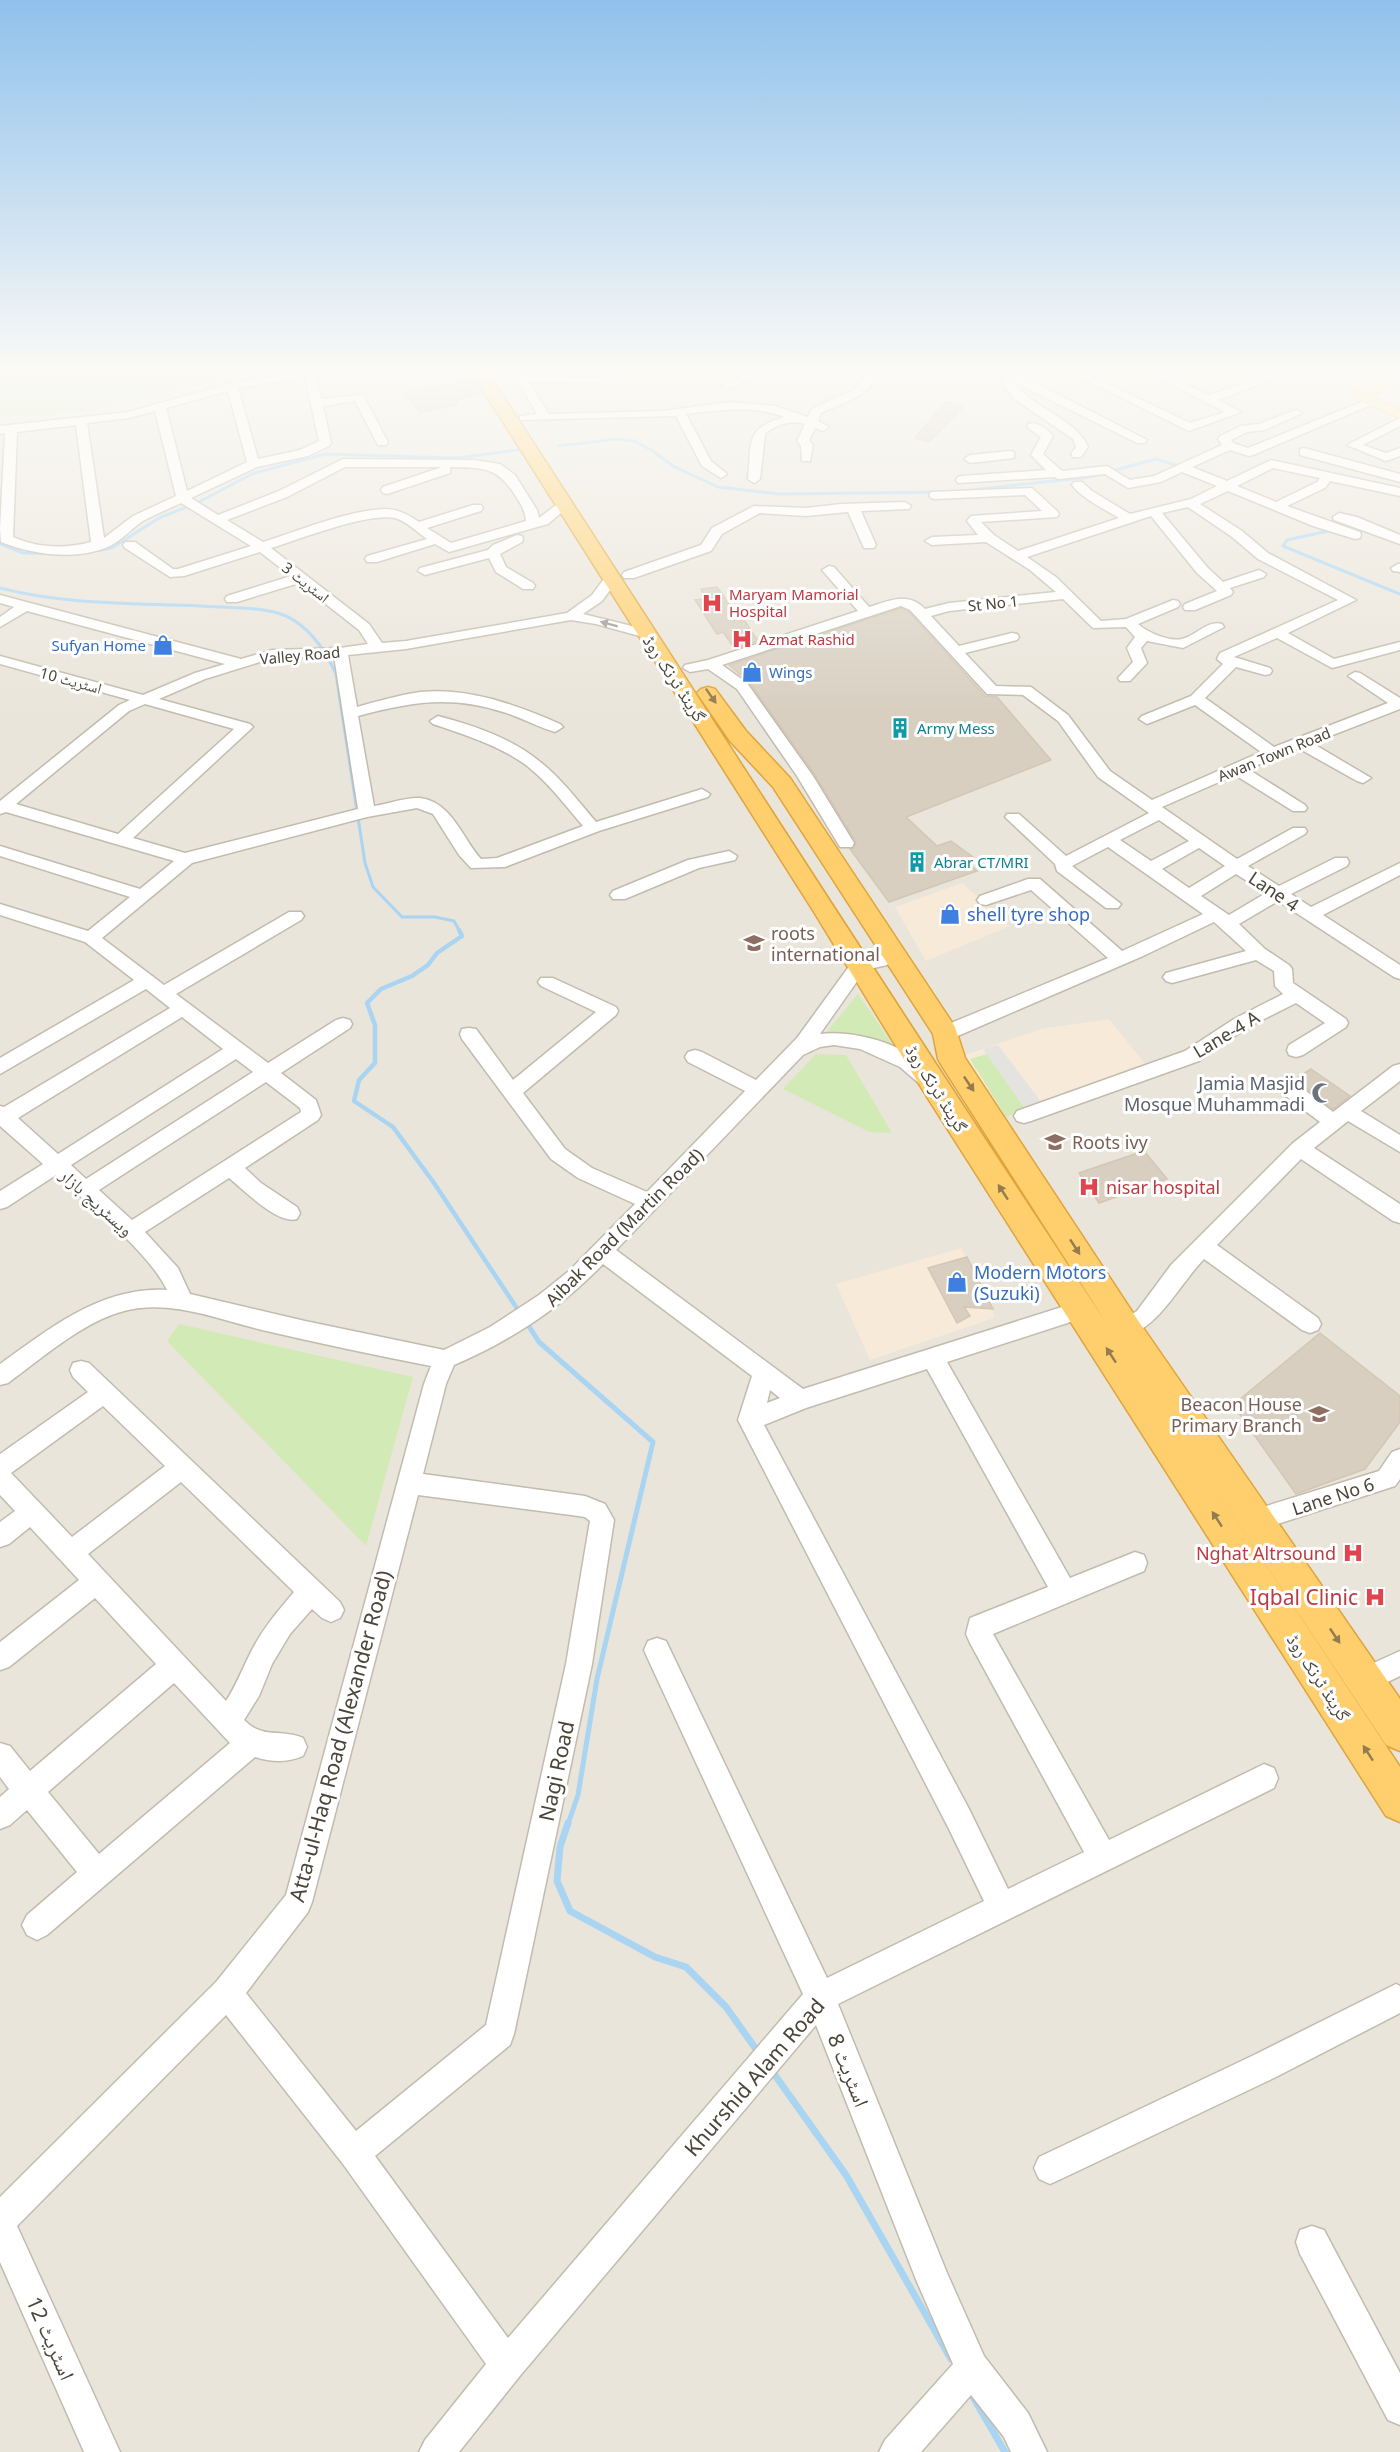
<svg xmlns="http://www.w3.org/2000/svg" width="1400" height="2452" font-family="'Noto Sans','Noto Naskh Arabic',sans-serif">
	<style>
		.residential { fill: #eae5da }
		.commercial { fill: #f7ead8 }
		.green { fill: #d2eab5 }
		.parking { fill: #e5e3e0 }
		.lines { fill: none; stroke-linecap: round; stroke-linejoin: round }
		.stream-far3 { stroke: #a9d4f2; stroke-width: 3 }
		.stream-far2 { stroke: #a9d4f2; stroke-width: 4.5 }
		.stream-far1 { stroke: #a9d4f2; stroke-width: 5 }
		.stream { stroke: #a9d4f2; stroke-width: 7 }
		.building { fill: #d8cfc1; stroke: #d3c7b4; stroke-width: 1.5 }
		.minor-casing { stroke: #c2bbae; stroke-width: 3 }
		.major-casing { stroke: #e6c16a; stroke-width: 2 }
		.highway-casing { stroke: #e0a43c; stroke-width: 3 }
		.minor { fill: #fff; fill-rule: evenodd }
		.major { fill: #ffe39c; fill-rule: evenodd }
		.highway { fill: #ffcf6e; fill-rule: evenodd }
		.oneway { fill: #9c9892 }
		.oneway2 { fill: #937c4e }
		.labels { text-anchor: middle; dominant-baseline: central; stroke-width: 6; stroke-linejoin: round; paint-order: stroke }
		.far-street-label { font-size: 15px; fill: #4b4439; stroke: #fff }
		.far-health-label { font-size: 15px; fill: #be3a42; stroke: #fff; text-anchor: start }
		.far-shop-label { font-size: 15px; fill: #366cbe; stroke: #fff; text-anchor: end }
		.far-culture-label { font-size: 15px; fill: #0d838f; stroke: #fff; text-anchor: start }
		.street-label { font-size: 18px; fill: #4b4439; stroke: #fff }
		.shop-label { font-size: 18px; fill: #366cbe; stroke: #fff; text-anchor: start }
		.education-label { font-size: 18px; fill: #785e54; stroke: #fff; text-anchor: start }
		.worship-label { font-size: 18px; fill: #5b616d; stroke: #fff; text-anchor: end }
		.health-label { font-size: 18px; fill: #be3a42; stroke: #fff; text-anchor: start }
		.near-health-label { font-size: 21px; fill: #be3a42; stroke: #fff; text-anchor: end }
		.near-street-label { font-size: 21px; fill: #4b4439; stroke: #fff }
	</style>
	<rect width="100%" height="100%" fill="#f6f3ec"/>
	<path class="residential" d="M0 370H1400V2452H0Z"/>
	<path class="commercial" d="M962 883 1010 926 926 961 895 907Z
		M1109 1019 1147 1066 1006 1117 965 1055 1041 1029Z
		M961 1248 992 1301 994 1318 870 1360 836 1284Z"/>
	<path class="green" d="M0 370H275L235 376 85 412 0 417Z
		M858 994 897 1051 824 1035Z
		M816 1054 846 1055 892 1133 869 1132 783 1089Z
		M987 1054 1026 1110 1006 1117 970 1059Z
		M179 1324 413 1377 366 1546 167 1341Z"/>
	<path class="parking" d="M998 1045 1042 1103 1026 1110 983 1049Z"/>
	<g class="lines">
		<path class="stream-far3" d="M558 446 617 439 634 441 653 451 673 466 718 487 780 494 947 492
			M962 491 1090 477 1156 459 1179 466
			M1333 530 1287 540 1283 546 1400 594
			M0 544 23 553 70 554
			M90 552 112 548 159 518 197 503 254 473 326 454 457 458 518 450
			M0 588C65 605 133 603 200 606 225 608 263 606 286 616 310 627 326 652 336 674L365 863 373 887 402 917H435L454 921 460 932"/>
		<path class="stream-far2" d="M459 930 462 936 437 953 428 965 412 976 381 989 367 1003 375 1025V1063L359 1080 354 1101 393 1127 434 1183 520 1313
			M525 1320 529 1326"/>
		<path class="stream-far1" d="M528 1325 539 1342 653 1442 597 1679 578 1795 568 1824"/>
		<path class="stream" d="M568 1823 560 1847 557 1881 570 1911 655 1957 686 1967 726 2007 758 2052
			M772 2071 846 2175 951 2359
			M973 2397 1005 2452"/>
	</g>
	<path class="building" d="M473 378 481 392 457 400 456 405 420 413 404 393 445 384 450 386Z
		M946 402 964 407 929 442 915 438Z
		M717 587 741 621H745L758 641 735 649 723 632 717 634 695 600 706 599 701 589Z
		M901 608 909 612 985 696 997 697 1051 760 906 817 937 846 951 841 977 860 969 864 977 871 889 902 850 849 854 848 856 842 815 775 749 682 729 665Z
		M1311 1069 1350 1096 1333 1109 1295 1079Z
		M1144 1151 1167 1179 1099 1203 1079 1173Z
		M967 1257 993 1309 964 1307 970 1316 957 1323 928 1268Z
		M1320 1333 1400 1396V1422L1365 1469 1296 1494 1233 1405Z"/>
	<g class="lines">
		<g class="minor-casing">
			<path id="minor" d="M306 370H332L316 375 321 399 363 395 388 442 386 445H378L355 401 323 406 331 443 329 446 308 456 257 467 191 498 218 515 279 491 343 459 474 460 500 464 515 475 537 510 539 518 560 502H568L570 505 548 524 449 552 435 544 377 562H367L365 559 367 556 427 539C417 532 406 521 395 518 368 512 300 539 271 548L369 624 382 643 406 641 567 613 592 595 606 576 611 575 618 579 616 582 602 601 583 614 652 631 654 634 647 638 596 624 571 620 406 649 348 655 357 707C378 701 399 695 420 692 468 687 517 705 560 724L563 727 555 732C537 727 521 717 503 712 450 695 411 702 358 716L374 806C388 804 406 797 420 798 452 802 462 838 481 859L497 858 583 826C565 805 548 782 526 765 498 745 465 735 433 724L430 721 438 716C472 725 512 738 539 761 561 778 578 801 596 822L702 789 710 794 708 797 599 831 505 867 471 868 459 855 433 814 417 808 367 817 192 863 102 938 164 985 289 912H301L304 916 301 920 176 994 268 1063 336 1020 343 1018 350 1020 352 1024 350 1028 281 1073 316 1100 321 1115 318 1120 245 1168 261 1183 297 1207 300 1213 297 1219C278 1225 244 1190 229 1178L145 1232 178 1268 190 1294 305 1321 444 1350 490 1327 539 1295 569 1271 635 1204 578 1178 551 1159 462 1039 460 1034 462 1029 469 1028 476 1029 513 1080 596 1012 541 986 538 982 541 978H553L616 1007 618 1011 616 1015 523 1093 565 1149 592 1168 647 1192 745 1091 688 1062 685 1057 688 1052 695 1050 702 1052 756 1080 797 1038 853 961 881 955 887 957 890 961 887 965 865 970 820 1034C856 1029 918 1047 938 1080L935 1085 928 1087 921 1085 900 1067 860 1049 834 1045 820 1047 803 1055 616 1250 803 1389 1081 1301 1089 1304 1092 1310 1089 1316 947 1362 1070 1578 1135 1552 1144 1555 1147 1563 1144 1571 993 1634 1109 1840 1264 1764 1274 1768 1278 1778 1274 1788 838 2004 947 2273 984 2356 1028 2413 1047 2452H1011L1004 2437 971 2395 921 2452H879L885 2440 953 2364 917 2282 816 2025 519 2377 459 2452H419L425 2440 486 2364 343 2164 226 2015 17 2226 120 2452H84L0 2262V2197L216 1982 286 1895 424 1384 431 1366C374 1355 318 1343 262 1330 217 1319 170 1299 124 1311 84 1321 41 1359 8 1383L0 1385V1364C50 1328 102 1286 167 1290 149 1252 88 1204 56 1175L7 1207 0 1209V1191L43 1164 0 1126V1106L4 1107 170 1008 146 989 0 1074V1058L134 980 85 942 0 915V904L88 931 130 897 0 856V846L140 889 174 861 6 812 0 814V801L119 705 130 700 0 664V656L143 695 195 673 225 664 27 611 0 627V617L14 607 0 603V595L241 659 272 650 340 648 368 644 359 630 299 583 237 602H227L225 599 227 596 291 576 260 552 184 576 170 577 125 548 123 545 125 542H135L173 569H178L251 546 181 503C169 509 155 514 143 521 132 528 122 540 110 546 77 561 34 555 1 542L0 529 5 433 0 434V426L128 412 232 383ZM305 377 319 441 300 450 258 459 238 388ZM228 391 247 462 187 491 166 408ZM155 411 176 496 133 516 104 538 87 423 129 418ZM76 425 91 542C65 549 38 548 13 537L17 432ZM345 467H442L383 487 381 490 383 493 387 494 450 473V467C482 468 497 466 515 495 521 504 525 510 526 521L451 543 427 528 481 511 483 508 481 505H473L419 522C409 515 398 509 385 509 349 510 298 531 263 542L227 520 287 497ZM334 656 358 809 185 853 133 838 253 727 250 724 159 699 205 679 273 658ZM145 704 234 729 118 834 16 804 129 711ZM182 1017 223 1049 58 1154 18 1118ZM236 1059 253 1072 86 1179 71 1165ZM266 1082 300 1108 301 1112 132 1220 99 1190ZM603 1264 752 1376 738 1420 949 1829 984 1901 827 1978 666 1641 657 1638 648 1641 644 1650 648 1659 803 1994 508 2338 375 2156 510 2045 514 2034 592 1664 614 1520 605 1504 585 1496 423 1474 446 1384 454 1365C510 1341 561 1308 603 1264ZM927 1369 1048 1587 970 1618 966 1634 970 1643 1084 1852 1008 1889 969 1809 764 1425 806 1408ZM770 1390 780 1398 767 1403ZM418 1495 571 1515 585 1517 590 1521 566 1664 486 2025 356 2131 246 1993 308 1912 312 1902Z
				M512 370H522L525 375 608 378 617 370H629L611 384 529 382 549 414 662 411 732 402 775 406 808 417 812 409 855 389 864 378V370H876C876 395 840 404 821 413L818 421 829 427 823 431 815 428 809 440 813 445 810 461H802L801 446 797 441 805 424C791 419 775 425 765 434L760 479 754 483 748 479C752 442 744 428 785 417 753 405 719 410 686 414L711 461 727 474 721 478 702 466 676 416 520 420V416L537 414Z
				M755 370H770L731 388 727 389 721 386Z
				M996 370H1010L1017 374 1028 370H1045L1026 378 1147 440 1145 443H1137L1014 382C1032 409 1076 418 1088 447L1081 457H1073L1071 454 1076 447 1073 439 1014 399 1001 381 1007 377Z
				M1065 370H1079L1190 423 1225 412 1143 370H1157L1209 395 1282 370H1298L1218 400 1241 412 1189 431Z
				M1369 399 1373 400V404L1253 455 1249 456 1230 450 1192 467 1227 481 1271 460 1400 488V496L1330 481 1325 488 1287 506 1360 532 1361 535 1360 538 1355 539 1313 526 1228 491 1200 504 1242 531 1268 553 1356 600 1288 633 1334 659 1400 642V650L1332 668 1277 638 1234 657 1270 668 1272 671 1270 674 1265 675 1236 667 1205 698 1274 747 1388 703 1348 676 1355 672 1360 673 1400 698V709L1312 743 1371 778 1363 783 1357 781 1298 748 1248 769 1305 805 1307 808 1305 811H1293L1235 775 1162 807 1237 859 1293 828H1305L1307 831 1305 834 1248 866 1279 886 1335 858H1347L1349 862 1347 866 1291 894 1311 907 1400 863V875L1323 915 1400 965V979L1394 977 1278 901 1239 924 1265 949 1289 965 1292 969 1293 983 1346 1019 1348 1023 1346 1027 1303 1055 1296 1057 1289 1055 1287 1050 1289 1045 1325 1023 1296 1003 1248 1027 1199 1061 1031 1121 1024 1123 1017 1121 1014 1116 1017 1111 1185 1051 1234 1019 1283 994 1275 986 1274 971 1256 960 1172 983 1166 981 1163 977 1166 973 1246 951 1214 922 1143 956 953 1038 946 1039 939 1038 937 1033 939 1028 1108 958 1031 890 986 905 980 904 977 900 980 896 1028 879H1040L1122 951 1203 914 1108 847 1072 866 1121 904 1118 908H1106L1057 871 1055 864 1005 817 1007 814H1019L1066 856 1149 813 1098 777 1058 721 1023 695 987 694 910 610 901 606 722 665 747 683 813 776 854 843 852 847H840L797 776 737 689 708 669 690 672 683 668 685 665 708 660 858 611 822 570 829 566 834 567 869 607C889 601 908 591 925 609L949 603 1056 592 1030 570 986 542 932 545 925 541 932 537 978 535 967 521 971 516 1042 511 1025 495 935 499 931 498 929 495 931 492 1032 488 1057 511 1059 514 1057 517 981 522 994 535 1018 551 1119 518C1103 508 1084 500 1072 485L1074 482H1082L1092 491 1130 514 1191 499 1217 486 1182 472 1161 482 1128 488 1105 474 1059 479 1054 477 958 483 956 480 958 477 962 476 1046 470 1031 455 1041 437 1028 428V424C1037 421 1047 429 1053 436L1043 454 1062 471 1107 466 1130 480 1154 476 1222 445 1218 439 1220 436 1241 426 1259 424 1296 410 1302 413 1265 430 1247 432 1231 440 1233 443 1248 448ZM1273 468 1320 478 1317 482 1276 502 1237 486ZM1188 507 1232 537 1258 559 1338 600 1220 653 1217 659 1223 664 1191 696 1142 716 1139 719 1147 724 1195 705 1261 752 1152 800 1110 771 1068 715 1031 687 996 686 965 653 1017 640 1019 637 1017 634 1012 633 959 646 931 616 949 611 1063 599 1093 628 1126 627 1135 637 1127 648 1133 662 1118 678 1120 681H1130L1147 663 1141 648 1147 641 1183 648 1224 627 1222 624C1207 620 1196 636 1182 639 1169 642 1147 632 1138 624L1178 607 1180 604 1178 601 1173 600 1126 619 1101 621 1056 577 1027 557 1151 516 1197 573 1217 591 1185 604 1183 607 1185 610H1195L1231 595 1233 592 1230 588 1264 577 1266 574 1259 570 1223 582 1207 567 1162 513ZM1159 820 1189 841 1151 861 1120 840ZM1199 848 1225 866 1189 888 1162 869ZM1236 874 1266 893 1229 915 1201 896Z
				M1400 418V426L1363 445 1386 453 1400 448V456L1386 461 1347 445Z
				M1304 448 1400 474V482L1300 455V449Z
				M1010 451 1014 452V458L970 463 964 459 970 455Z
				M905 502 911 506 909 509 861 511 876 545 874 548H864L848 512 806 516 760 513 722 534 711 551 634 578H624L622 575 624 572 701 545 712 528 754 506 806 508 841 504Z
				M1339 513 1357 517 1400 535V544L1334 520 1333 517Z
				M517 535 522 536 523 539 522 542 500 554 506 567 533 583 535 586 533 589H523L496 572 489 558 425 575 418 571 420 568 488 550 493 545Z
				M1398 564H1400V572L1393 571 1391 568Z
				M729 851 737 856 735 860 699 868 625 899H613L610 895 613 891 688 860Z
				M1400 1064V1081L1361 1111 1400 1135V1152L1348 1121 1314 1148 1400 1204V1223L1393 1221 1301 1159 1217 1245 1318 1318 1321 1324 1318 1330 1310 1333 1302 1330 1204 1259C1179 1285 1161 1325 1126 1337L1118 1334 1115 1328 1118 1322 1137 1311 1171 1265 1293 1143 1320 1122 1278 1090 1275 1085 1278 1080 1285 1078 1292 1080 1333 1112 1393 1066Z
				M81 1361 89 1363 340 1602 344 1610 340 1618 331 1622 322 1618 312 1609 290 1634 272 1664 259 1696 244 1720C264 1740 280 1728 303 1738L307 1747 303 1756C287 1763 271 1762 255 1757L47 1935 37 1940 27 1935 22 1925 27 1915 77 1872 27 1810 10 1825 0 1829V1797L9 1789 0 1777V1743L10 1746 30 1771 156 1664 95 1598 9 1667 0 1670V1642L79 1580 30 1527 9 1544 0 1547V1522L15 1511 0 1495V1454L88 1392 73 1377 70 1370 73 1363ZM103 1406 165 1466 72 1537 11 1473ZM181 1482 294 1592C279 1610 263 1628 252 1650 243 1667 237 1684 226 1701L88 1554ZM174 1683 230 1743 99 1854 48 1792Z
				M1400 1449V1479L1395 1486 1256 1531 1247 1528 1244 1520 1247 1512 1379 1471 1392 1452Z
				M1400 1651V1676L1365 1693 1356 1689 1352 1680 1356 1671Z
				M1396 1984 1400 1986V2013L1276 2077 1061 2179 1050 2184 1039 2179 1034 2168 1039 2157 1254 2055Z
				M1312 2226 1324 2230 1400 2373V2425L1388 2420 1300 2254 1296 2242 1300 2230Z"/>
		</g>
		<g class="major-casing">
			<path id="major" d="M1360 370H1377L1392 378 1394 384 1392 387 1370 396 1400 409V418L1356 400 1354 397 1357 391 1379 382Z"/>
		</g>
		<g class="highway-casing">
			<path id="highway" d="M470 370H486C693 688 897 1008 1107 1324L942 1066 938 1059 933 1034 773 787 730 741 697 693 701 689 708 687 715 689 746 731 790 778 955 1027 965 1058 1137 1319 1400 1699V1751L1386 1745 1206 1475 1400 1767V1822L1386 1816 927 1097 814 912Z"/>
		</g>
		<use href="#minor" class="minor"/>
		<use href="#major" class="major"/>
		<use href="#highway" class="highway"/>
	</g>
	<defs><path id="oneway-solid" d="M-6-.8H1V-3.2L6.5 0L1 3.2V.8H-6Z" transform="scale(1.5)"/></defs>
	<use class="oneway" href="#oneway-solid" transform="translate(609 624) rotate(-165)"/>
	<g class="oneway2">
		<use href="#oneway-solid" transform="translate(711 696) rotate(55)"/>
		<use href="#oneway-solid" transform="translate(969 1084) rotate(56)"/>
		<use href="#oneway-solid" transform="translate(1003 1192) rotate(-123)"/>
		<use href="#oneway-solid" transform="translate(1075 1247) rotate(57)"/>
		<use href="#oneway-solid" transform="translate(1111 1355) rotate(-123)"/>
		<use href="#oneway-solid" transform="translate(1217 1519) rotate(-123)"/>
		<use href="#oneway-solid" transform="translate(1335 1636) rotate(56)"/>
		<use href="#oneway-solid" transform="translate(1368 1753) rotate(-123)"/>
	</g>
	<linearGradient id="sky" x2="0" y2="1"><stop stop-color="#8fc1ec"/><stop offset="0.52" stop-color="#fbfaf6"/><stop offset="1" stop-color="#fbfaf6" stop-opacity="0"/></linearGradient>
	<rect width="1400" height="714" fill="url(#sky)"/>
	<defs>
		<g id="hospital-bare" transform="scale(1.62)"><path d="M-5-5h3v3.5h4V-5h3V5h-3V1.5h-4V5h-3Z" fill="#e0444e" stroke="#fff" stroke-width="2.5" paint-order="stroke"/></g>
		<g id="shop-bare" transform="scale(1.62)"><path d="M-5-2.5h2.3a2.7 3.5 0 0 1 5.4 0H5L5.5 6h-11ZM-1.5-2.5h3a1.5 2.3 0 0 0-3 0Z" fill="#3f7fe0" stroke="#fff" stroke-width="2.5" paint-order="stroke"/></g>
		<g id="building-bare" transform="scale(1.62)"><path d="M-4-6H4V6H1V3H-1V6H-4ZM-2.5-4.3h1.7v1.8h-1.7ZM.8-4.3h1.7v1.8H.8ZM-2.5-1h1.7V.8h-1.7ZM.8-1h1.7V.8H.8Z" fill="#0f9aa8" stroke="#fff" stroke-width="2.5" paint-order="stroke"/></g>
		<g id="school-bare" transform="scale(1.62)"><path d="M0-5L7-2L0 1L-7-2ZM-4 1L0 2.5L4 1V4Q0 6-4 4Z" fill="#8d6e63" stroke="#fff" stroke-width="2.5" paint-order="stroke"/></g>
		<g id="mosque-bare" transform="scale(1.62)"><path d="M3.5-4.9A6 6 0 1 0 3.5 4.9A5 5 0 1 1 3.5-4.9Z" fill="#6b7280" stroke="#fff" stroke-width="2.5" paint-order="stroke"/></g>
	</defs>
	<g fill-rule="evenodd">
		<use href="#hospital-bare" x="712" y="603"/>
		<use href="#hospital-bare" x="742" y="639"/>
		<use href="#shop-bare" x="163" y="645"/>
		<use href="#shop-bare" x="752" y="672"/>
		<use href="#building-bare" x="900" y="728"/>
		<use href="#building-bare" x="917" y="862"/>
		<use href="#shop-bare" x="950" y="914"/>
		<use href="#school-bare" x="754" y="943"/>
		<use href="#mosque-bare" x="1322" y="1093"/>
		<use href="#school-bare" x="1055" y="1142"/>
		<use href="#hospital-bare" x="1089" y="1187"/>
		<use href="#shop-bare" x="957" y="1282"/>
		<use href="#school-bare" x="1319" y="1414"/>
		<use href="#hospital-bare" x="1353" y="1553"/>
		<use href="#hospital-bare" x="1375" y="1597"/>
	</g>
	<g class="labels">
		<g class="far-street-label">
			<text transform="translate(306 582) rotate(38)">اسٹریٹ 3</text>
			<text transform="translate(993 603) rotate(-6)">St No 1</text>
			<text transform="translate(300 655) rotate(-5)">Valley Road</text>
			<text transform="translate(71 680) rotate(15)">اسٹریٹ 10</text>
			<text transform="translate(1274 754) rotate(-22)">Awan Town Road</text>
		</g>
		<g class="far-health-label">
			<text x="729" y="594">Maryam Mamorial<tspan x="729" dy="17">Hospital</tspan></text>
			<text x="759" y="639">Azmat Rashid</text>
		</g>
		<g class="far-shop-label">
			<text x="146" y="645">Sufyan Home</text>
			<text x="769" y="672" text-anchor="start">Wings</text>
		</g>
		<g class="far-culture-label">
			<text x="917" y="728">Army Mess</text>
			<text x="934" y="862">Abrar CT/MRI</text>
		</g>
		<g class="street-label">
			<text transform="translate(675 678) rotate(57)">گرینڈ ٹرنک روڈ</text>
			<text transform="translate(1274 891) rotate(34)">Lane 4</text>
			<text transform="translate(1226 1034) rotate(-31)">Lane-4 A</text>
			<text transform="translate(937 1088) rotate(58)">گرینڈ ٹرنک روڈ</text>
			<text transform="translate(97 1202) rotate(42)">ویسٹریج بازار</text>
			<text transform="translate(624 1227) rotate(-45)">Aibak Road (Martin Road)</text>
			<text transform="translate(1333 1496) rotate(-18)">Lane No 6</text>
			<text transform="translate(1319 1677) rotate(57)">گرینڈ ٹرنک روڈ</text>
		</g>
		<g class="shop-label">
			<text x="967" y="914">shell tyre shop</text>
			<text x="974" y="1272">Modern Motors<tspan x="974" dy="21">(Suzuki)</tspan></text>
		</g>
		<g class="education-label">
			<text x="771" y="933">roots<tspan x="771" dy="21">international</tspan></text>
			<text x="1072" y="1142">Roots ivy</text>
			<text x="1302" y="1404" text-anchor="end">Beacon House<tspan x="1302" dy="21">Primary Branch</tspan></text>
		</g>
		<g class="worship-label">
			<text x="1305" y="1083">Jamia Masjid<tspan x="1305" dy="21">Mosque Muhammadi</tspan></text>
		</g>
		<g class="health-label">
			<text x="1106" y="1187">nisar hospital</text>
			<text x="1336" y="1553" text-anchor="end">Nghat Altrsound</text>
		</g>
		<g class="near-health-label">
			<text x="1358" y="1597">Iqbal Clinic</text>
		</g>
		<g class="near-street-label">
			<text transform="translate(340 1736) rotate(-75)">Atta-ul-Haq Road (Alexander Road)</text>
			<text transform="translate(556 1771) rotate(-78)">Nagi Road</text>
			<text transform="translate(849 2070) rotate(68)">اسٹریٹ 8</text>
			<text transform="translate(754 2077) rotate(-49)">Khurshid Alam Road</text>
			<text transform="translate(51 2338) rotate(66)">اسٹریٹ 12</text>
		</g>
	</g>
</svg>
